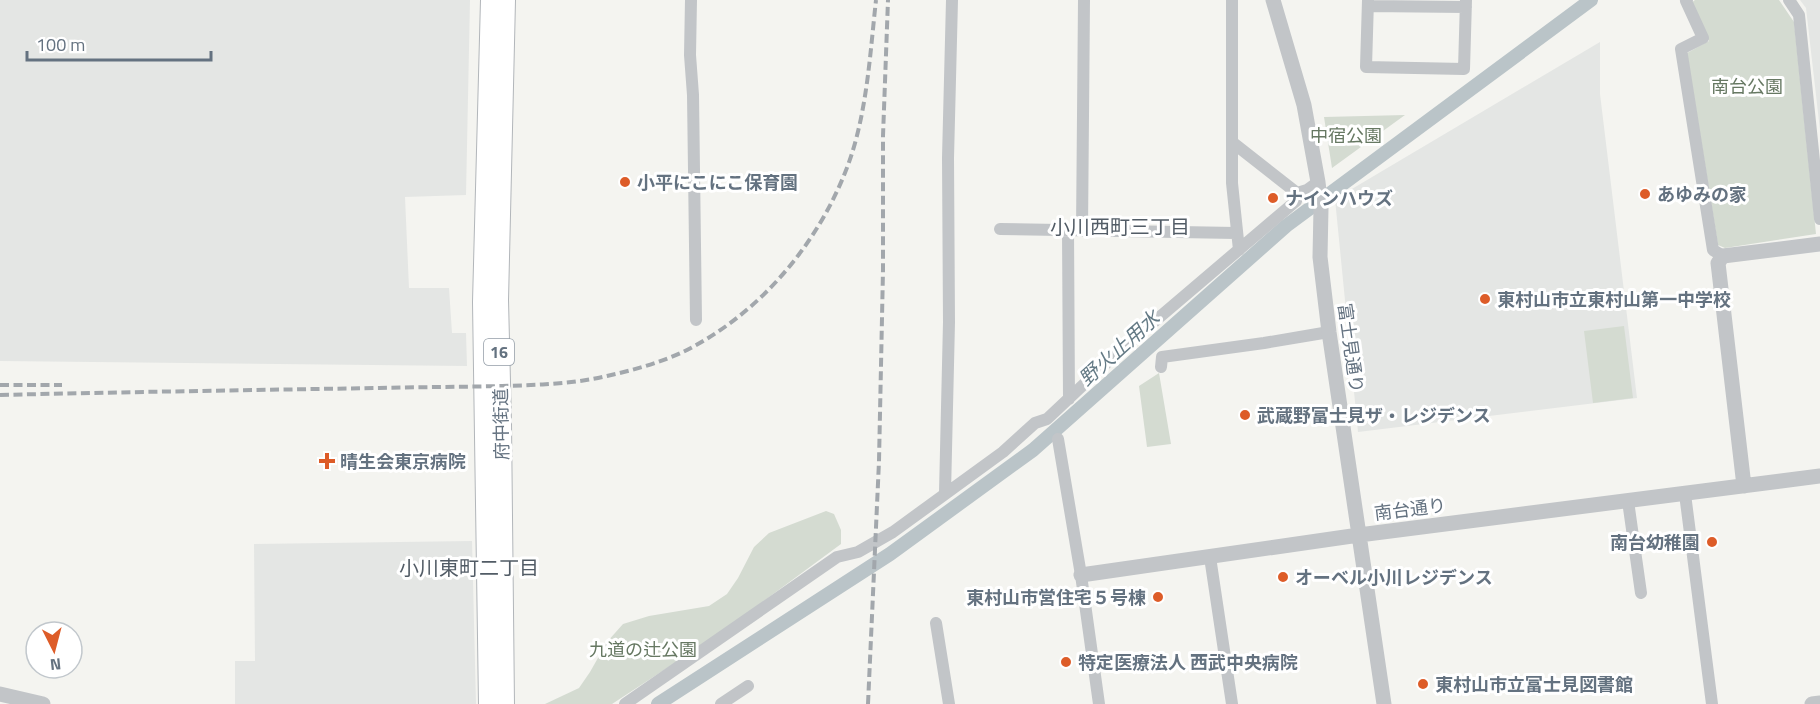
<svg xmlns="http://www.w3.org/2000/svg" width="1820" height="704" font-family="'Titillium Web','Noto Sans JP',sans-serif">
	<style>
		.built { fill: #e4e6e4 }
		.green { fill: #d4dbd1 }
		.lines { fill: none; stroke-linecap: round; stroke-linejoin: round }
		.canal { stroke: #bac4c8; stroke-width: 14 }
		.primary-casing { stroke: #b2b6ba; stroke-width: 22 }
		.minor { stroke: #c2c5c8; stroke-width: 12 }
		.tertiary { stroke: #c2c5c8; stroke-width: 15 }
		.primary { stroke: #fff; stroke-width: 20 }
		.rail { stroke: #a2a7ac; stroke-width: 4; stroke-dasharray: 9 4.5; stroke-linecap: butt }
		.poi-dot { fill: #dd5c28; stroke: #fff; stroke-width: 2 }
		.labels { text-anchor: middle; dominant-baseline: central; stroke-width: 6; stroke-linejoin: round; paint-order: stroke }
		.shield { fill: #fff; stroke: #929ca6; stroke-width: 1.5 }
		.shield-label { font-size: 16px; font-weight: bold; fill: #647280 }
		.park-label { font-size: 18px; fill: #667862; stroke: #fff }
		.poi-label { font-size: 18px; font-weight: bold; fill: #647280; stroke: #fff; text-anchor: start }
		.street-label { font-size: 18px; fill: #647280; stroke: #fff }
		.neighbourhood-label { font-size: 20px; fill: #525c66; stroke: #fff }
		.water-label { font-size: 20px; font-style: italic; fill: #647a85; stroke: #fff }
	</style>
	<rect width="100%" height="100%" fill="#f4f4f0"/>
	<path class="built" d="M0 0H470L466 195 405 197 409 288H449L452 333H466L467 366 0 361Z
		M1800 0H1820V130L1806 8Z
		M1600 42V94L1637 398 1358 432 1335 199Z
		M472 541 476 704H235V661H255L254 544Z"/>
	<path class="green" d="M1695 0H1779L1794 22 1816 234 1725 248 1718 245 1687 53 1709 41 1691 3Z
		M1405 115 1332 168 1324 117Z
		M1624 326 1633 398 1593 403 1584 331Z
		M1159 373 1171 444 1147 447 1139 386Z
		M826 511 834 514 841 530V544L719 634 612 704H545L579 688 590 672 607 642 623 624 649 616 709 606 727 594 738 578 754 547 769 533Z"/>
	<g class="lines">
		<path class="canal" d="M658 704 890 554 1033 450 1286 226 1591 0"/>
		<g class="primary-casing">
			<path id="primary" d="M489 704 483 302 491 0
				M504 704 501 423 498 300 505 0"/>
		</g>
		<path class="minor" d="M691 0 690 55 693 95 696 320
			M1232 0V183L1239 250
			M1368 0 1366 67 1464 69 1466 0
			M1687 0 1686 1 1703 38 1681 49 1713 250 1723 256
			M1789 0 1799 15 1820 219
			M1368 6 1466 7
			M1232 142 1297 193 1307 190 1318 182
			M1000 229 1236 233
			M1068 230 1069 399
			M1082 231 1084 0
			M1161 367 1162 357 1264 343 1329 332
			M1058 439 1081 575 1099 704
			M945 493 949 322 948 158 952 0
			M1685 494 1712 704
			M1628 501 1641 593
			M1210 557 1232 704
			M936 623 949 704
			M625 704 837 557 858 552 893 532 1003 452 1035 423 1047 419 1115 355 1296 201 1297 193
			M721 704 748 686"/>
		<path class="tertiary" d="M1273 0 1304 105 1318 182 1321 208 1320 257 1329 332 1384 704
			M1744 486 1718 263 1723 256 1820 244
			M1081 575 1359 535 1820 476
			M0 694 43 704
			M1812 704 1820 703"/>
		<use href="#primary" class="primary"/>
		<path class="rail" d="M0 385H62
			M0 395C126 392 253 390 379 388 420 387 461 387 502 386 537 385 573 384 607 376 634 370 663 362 687 350 761 312 819 243 848 165 867 113 870 54 876 0
			M868 704 879 461 883 270V136L888 0"/>
	</g>
	<g class="poi-dot">
		<circle cx="625" cy="182" r="6"/>
		<circle cx="1645" cy="194" r="6"/>
		<circle cx="1273" cy="198" r="6"/>
		<circle cx="1485" cy="299" r="6"/>
		<circle cx="1245" cy="415" r="6"/>
		<path d="M324 452h6v6h6v6h-6v6h-6v-6h-6v-6h6z"/>
		<circle cx="1712" cy="542" r="6"/>
		<circle cx="1283" cy="577" r="6"/>
		<circle cx="1158" cy="597" r="6"/>
		<circle cx="1066" cy="662" r="6"/>
		<circle cx="1423" cy="684" r="6"/>
	</g>
	<g class="labels">
		<rect class="shield" x="484" y="339" width="30" height="26" rx="4.5"/>
		<g class="shield-label">
			<text x="499" y="352">16</text>
		</g>
		<g class="park-label">
			<text x="1747" y="86">南台公園</text>
			<text x="1346" y="135">中宿公園</text>
			<text x="643" y="649">九道の辻公園</text>
		</g>
		<g class="poi-label">
			<text x="637" y="182">小平にこにこ保育園</text>
			<text x="1657" y="194">あゆみの家</text>
			<text x="1285" y="198">ナインハウズ</text>
			<text x="1497" y="299">東村山市立東村山第一中学校</text>
			<text x="1257" y="415">武蔵野富士見ザ・レジデンス</text>
			<text x="340" y="461">晴生会東京病院</text>
			<text x="1700" y="542" text-anchor="end">南台幼稚園</text>
			<text x="1295" y="577">オーベル小川レジデンス</text>
			<text x="1146" y="597" text-anchor="end">東村山市営住宅５号棟</text>
			<text x="1078" y="662">特定医療法人 西武中央病院</text>
			<text x="1435" y="684">東村山市立富士見図書館</text>
		</g>
		<g class="street-label">
			<text transform="translate(1351 348) rotate(82)">富士見通り</text>
			<text transform="translate(501 424) rotate(-91)">府中街道</text>
			<text transform="translate(1410 509) rotate(-7)">南台通り</text>
		</g>
		<g class="neighbourhood-label">
			<text x="1120" y="226">小川西町三丁目</text>
			<text x="469" y="567">小川東町二丁目</text>
		</g>
		<g class="water-label">
			<text transform="translate(1119 348) rotate(-42)">野火止用水</text>
		</g>
	</g>
	<g transform="translate(54 650) rotate(174)"><circle r="28" fill="#ffffff" stroke="#c1c7cc" stroke-width="1.5"/>
	<path d="M0-4.5L10 22L0 15L-10 22Z" fill="#dd5c28"/>
	<text y="-9" font-size="16" font-weight="bold" text-anchor="middle" fill="#647280">N</text>
	</g>
	<path d="M27 51v9h184v-9" fill="none" stroke="#647280" stroke-width="3"/>
	<text x="36" y="51" font-size="18" fill="#647280" stroke="#ffffff" stroke-width="4.5" paint-order="stroke">100 m</text>
</svg>
